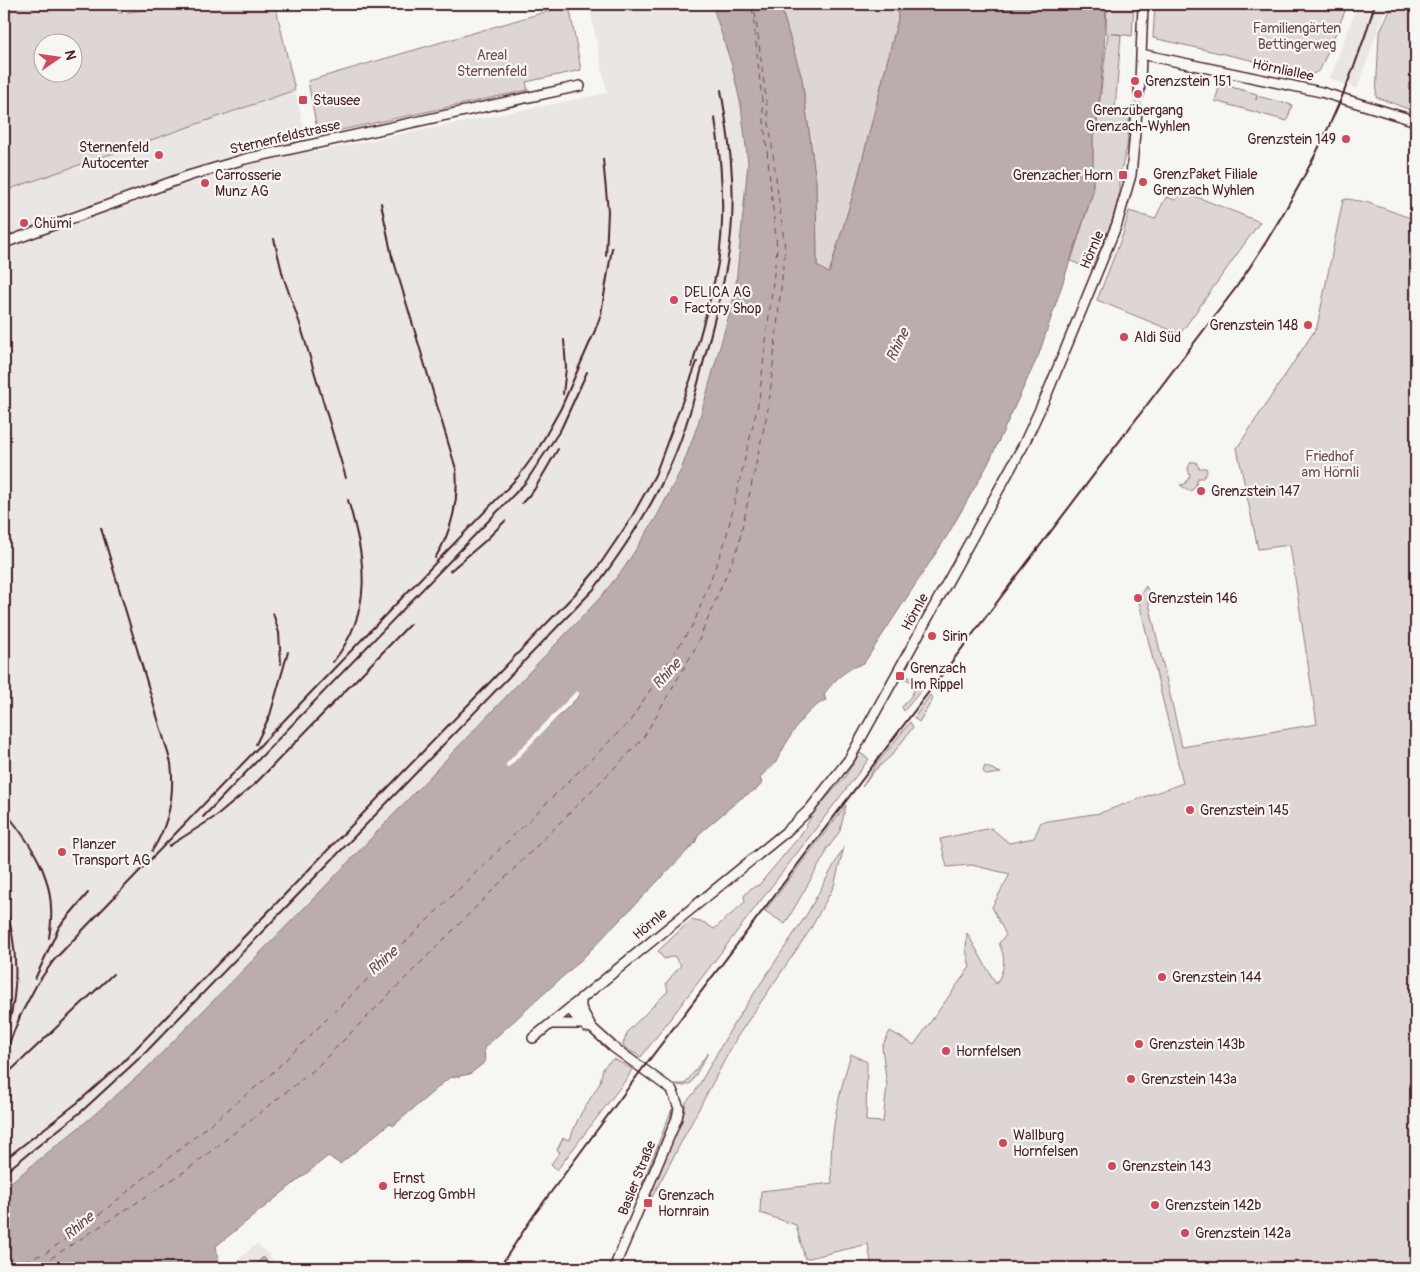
<svg xmlns="http://www.w3.org/2000/svg" width="1420" height="1272" font-family="Pangolin,sans-serif">
	<style>
		.built { fill: #e9e6e3 }
		.green { fill: #ddd6d5; stroke: #947a80; fill-rule: evenodd }
		.water { fill: #bbadae; stroke: #8e747a; fill-rule: evenodd }
		.pier { fill: #f6f6f2 }
		.lines { fill: none; stroke-linecap: round; stroke-linejoin: round }
		.ferry { stroke: #6c4a52; stroke-width: 1; stroke-dasharray: 6 5; stroke-linecap: butt }
		.primary-tunnel { stroke: #d4cbca; stroke-width: 9; stroke-dasharray: 9 4.5; stroke-linecap: butt }
		.secondary-casing { stroke: #4a1f2b; stroke-width: 12 }
		.primary-casing { stroke: #4a1f2b; stroke-width: 12 }
		.secondary { stroke: #f6f6f2; stroke-width: 9 }
		.primary { stroke: #f6f6f2; stroke-width: 9 }
		.rail { stroke: #4a1f2b; stroke-width: 2 }
		.poi-dot { fill: #d1495b; stroke: #f6f6f2; stroke-width: 2 }
		.labels { text-anchor: middle; dominant-baseline: central; stroke-width: 4.5; stroke-linejoin: round; paint-order: stroke }
		.park-label { font-size: 14px; fill: #6f4d56; stroke: #f6f6f2 }
		.street-label { font-size: 14px; fill: #4a1f2b; stroke: #f6f6f2 }
		.poi-label { font-size: 14px; fill: #4a1f2b; stroke: #f6f6f2; text-anchor: start }
		.water-label { font-size: 15px; font-style: italic; fill: #6c4a52; stroke: #f6f6f2 }
	</style>
	<rect width="100%" height="100%" fill="#f6f6f2"/>
	<filter id="ink" filterUnits="userSpaceOnUse"><feTurbulence type="fractalNoise" baseFrequency=".02" numOctaves="2"/><feDisplacementMap in="SourceGraphic" scale="10" xChannelSelector="R" yChannelSelector="G"/><feConvolveMatrix kernelMatrix="1 2 1 2 8 2 1 2 1" color-interpolation-filters="sRGB"/></filter>
	<g filter="url(#ink)">
		<path class="built" d="M589 4H712L732 66 741 106 748 163 735 294 698 424 681 470 657 516 624 568 599 599 316 896 146 1069 87 1121 4 1188V986L6 970 4 939V191L295 90 309 153 607 93Z
			M1358 4H1387L1357 89 1330 78Z
			M257 1244 282 1268H227Z"/>
		<path class="green" d="M34 4H114L119 13 163 8V4H275L295 90 4 191V9ZM72 42V72H42V42Z
			M780 4H898V19L856 185 829 274 817 266 816 183 802 79Z
			M1107 4H1134L1132 36 1111 33 1121 35 1115 110 1137 115 1136 119 1129 120 1127 147 1119 178V195L1112 221 1091 270 1071 261 1093 192V136L1096 132 1108 33 1106 32Z
			M1155 4H1348L1320 70 1313 74 1153 38Z
			M1393 4H1416V112L1376 97 1379 34Z
			M569 5 581 70 526 82 528 90 318 135 308 81Z
			M1220 84 1257 94 1256 100 1257 96 1292 105 1287 121 1215 101Z
			M1182 191 1260 222 1180 334 1097 300 1123 234 1129 211 1155 219 1166 197 1176 200Z
			M1347 199 1366 202 1416 220V1268H872L868 1244 805 1259 796 1225 760 1213 761 1191 832 1183C828 1139 838 1097 851 1054L867 1062 866 1121 883 1122 887 1086 882 1047 890 1031 914 1045 970 967 966 950 967 933 996 984C1005 969 1006 959 999 943L1006 935 992 907 1010 874 971 865 947 867 940 839 991 828 1009 843 1034 838 1041 822 1100 813 1183 783 1138 598 1146 586 1150 596 1148 599 1182 747 1317 724 1290 545 1258 549 1237 448 1317 327 1343 200Z
			M1191 462H1196L1199 468H1206L1207 472 1203 478H1198L1195 488 1190 491 1180 485 1185 484 1190 476 1188 468Z
			M905 675 925 686 904 711 902 707C910 697 923 686 906 679L902 680Z
			M930 695 933 699 919 722 914 718Z
			M910 722 913 727 892 755 875 770 862 787 876 765Z
			M860 753 869 759 641 1057 625 1048 623 1044 628 1031 668 991 666 983 681 965 674 956 664 959 658 951 691 920 705 923 714 929 745 902 744 896 751 888 759 885 799 837 815 811 844 778Z
			M985 766 1001 773 986 775 983 771Z
			M846 805 840 831 828 848H826V853L785 924 765 911Z
			M844 847 834 886 810 930 737 1037 650 1201 648 1200 684 1113 686 1102 695 1092 733 1025 807 914Z
			M708 1053 691 1083 684 1086 672 1084H685Z
			M614 1059 632 1069 628 1077 557 1170 551 1164 560 1152 557 1150 563 1138 570 1140C577 1117 585 1107 597 1088 605 1075 597 1068 614 1059Z
			M672 1109 670 1123 638 1194Z"/>
		<path class="water" d="M712 4H780L802 79 816 183 817 266 829 273 856 185 898 19V4H1106L1104 53 1096 132 1093 136V192L1039 354 988 464 947 536 864 663C845 670 836 678 824 694L826 700C802 711 788 740 776 762 772 769 764 771 760 778L762 783 758 788 740 799 699 834 695 843 580 961 484 1048 485 1062 470 1074 449 1078 393 1126 390 1123 340 1164 328 1156 216 1246 219 1262 211 1268H4V1188L87 1121 146 1069 316 896 599 599 624 568 657 516 681 470 698 424 735 294 748 163 741 106 732 66ZM575 692 579 696 508 767H506Z
			M263 1257 275 1268H252Z"/>
		<path class="pier" d="M576 691 579 692V695L508 768 506 767 505 765Z"/>
		<g class="lines">
			<path class="ferry" d="M4 1268 46 1253 100 1214 268 1077 630 721 694 623 725 542 759 400 777 248 752 4
				M31 1268 45 1262 187 1170 314 1070 642 740 696 647 738 547 769 404 785 249 754 4"/>
			<path class="primary-tunnel" d="M1137 111 1139 94"/>
			<g class="secondary-casing">
				<path id="secondary" d="M1141 54 1321 92 1416 121
					M1140 82 1143 4
					M4 243 188 176 245 159 580 86"/>
			</g>
			<g class="primary-casing">
				<path id="primary" d="M1139 94 1140 82
					M581 998V1008L592 1028
					M573 1005V1013L586 1027 592 1028 613 1047 672 1090 679 1108 677 1118 614 1268
					M550 1024H583
					M533 1038 787 831 810 809 850 758 1023 446 1047 394 1117 224 1131 175 1137 111"/>
			</g>
			<use href="#secondary" class="secondary"/>
			<use href="#primary" class="primary"/>
			<path class="rail" d="M603 159 608 211 606 256
				M381 203 393 262
				M274 239 283 276 300 324 346 478
				M392 255 456 469C459 499 452 532 435 558
				M692 367C700 332 712 298 718 263 726 216 722 166 715 118
				M563 394 566 368 564 340
				M522 503 534 490 558 449
				M101 528 171 763C175 795 169 824 152 851
				M450 571 485 541 505 521
				M273 613 279 633 281 664
				M333 662C375 609 365 559 348 500
				M256 744 270 715 288 652
				M4 810C36 851 59 883 49 938
				M203 817 525 483 561 429 587 372
				M169 846 218 815 255 784 410 624
				M4 901C18 945 20 989 6 1034
				M35 979 59 927 88 893
				M19 1018 37 984 54 960 518 477 537 451 561 408 594 333 601 314 612 248
				M4 1056 21 1014
				M4 1077 113 974
				M4 1160 77 1103 119 1066 579 590 596 570 630 520 655 475 697 362
				M4 1173 82 1111 145 1053 594 589C624 549 651 509 671 464 689 424 698 382 709 341 718 305 728 269 731 233 736 185 729 137 721 90
				M499 1268 534 1215 637 1076 1235 289C1296 201 1345 107 1375 4"/>
		</g>
	</g>
	<g class="poi-dot">
		<circle cx="1135" cy="81" r="5"/>
		<circle cx="1138" cy="94" r="5"/>
		<rect x="298" y="95" width="10" height="10" rx="2.5"/>
		<circle cx="1346" cy="139" r="5"/>
		<circle cx="159" cy="155" r="5"/>
		<rect x="1118" y="170" width="10" height="10" rx="2.5"/>
		<circle cx="1143" cy="182" r="5"/>
		<circle cx="205" cy="183" r="5"/>
		<circle cx="24" cy="223" r="5"/>
		<circle cx="674" cy="300" r="5"/>
		<circle cx="1308" cy="325" r="5"/>
		<circle cx="1124" cy="337" r="5"/>
		<circle cx="1201" cy="491" r="5"/>
		<circle cx="1138" cy="598" r="5"/>
		<circle cx="932" cy="636" r="5"/>
		<rect x="895" y="671" width="10" height="10" rx="2.5"/>
		<circle cx="1190" cy="810" r="5"/>
		<circle cx="62" cy="852" r="5"/>
		<circle cx="1162" cy="977" r="5"/>
		<circle cx="1139" cy="1044" r="5"/>
		<circle cx="946" cy="1051" r="5"/>
		<circle cx="1131" cy="1079" r="5"/>
		<circle cx="1003" cy="1143" r="5"/>
		<circle cx="1112" cy="1166" r="5"/>
		<circle cx="383" cy="1186" r="5"/>
		<rect x="643" y="1198" width="10" height="10" rx="2.5"/>
		<circle cx="1155" cy="1205" r="5"/>
		<circle cx="1185" cy="1233" r="5"/>
	</g>
	<g class="labels">
		<g class="park-label">
			<text x="1297" y="28">Familiengärten<tspan x="1297" dy="16">Bettingerweg</tspan></text>
			<text x="492" y="55">Areal<tspan x="492" dy="16">Sternenfeld</tspan></text>
			<text x="1330" y="456">Friedhof<tspan x="1330" dy="16">am Hörnli</tspan></text>
		</g>
		<g class="street-label">
			<text transform="translate(1283 70) rotate(12)">Hörnliallee</text>
			<text transform="translate(285 137) rotate(-13)">Sternenfeldstrasse</text>
			<text transform="translate(1092 250) rotate(-67)">Hörnle</text>
			<text transform="translate(915 612) rotate(-61)">Hörnle</text>
			<text transform="translate(650 924) rotate(-40)">Hörnle</text>
			<text transform="translate(637 1178) rotate(-68)">Basler Straße</text>
		</g>
		<g class="poi-label">
			<text x="1145" y="81">Grenzstein 151</text>
			<text x="313" y="100">Stausee</text>
			<text x="1138" y="110" text-anchor="middle">Grenzübergang<tspan x="1138" dy="16">Grenzach-Wyhlen</tspan></text>
			<text x="1336" y="139" text-anchor="end">Grenzstein 149</text>
			<text x="149" y="147" text-anchor="end">Sternenfeld<tspan x="149" dy="16">Autocenter</tspan></text>
			<text x="1153" y="174">GrenzPaket Filiale<tspan x="1153" dy="16">Grenzach Wyhlen</tspan></text>
			<text x="215" y="175">Carrosserie<tspan x="215" dy="16">Munz AG</tspan></text>
			<text x="1113" y="175" text-anchor="end">Grenzacher Horn</text>
			<text x="34" y="223">Chümi</text>
			<text x="684" y="292">DELICA AG<tspan x="684" dy="16">Factory Shop</tspan></text>
			<text x="1298" y="325" text-anchor="end">Grenzstein 148</text>
			<text x="1134" y="337">Aldi Süd</text>
			<text x="1211" y="491">Grenzstein 147</text>
			<text x="1148" y="598">Grenzstein 146</text>
			<text x="942" y="636">Sirin</text>
			<text x="910" y="668">Grenzach<tspan x="910" dy="16">Im Rippel</tspan></text>
			<text x="1200" y="810">Grenzstein 145</text>
			<text x="72" y="844">Planzer<tspan x="72" dy="16">Transport AG</tspan></text>
			<text x="1172" y="977">Grenzstein 144</text>
			<text x="1149" y="1044">Grenzstein 143b</text>
			<text x="956" y="1051">Hornfelsen</text>
			<text x="1141" y="1079">Grenzstein 143a</text>
			<text x="1013" y="1135">Wallburg<tspan x="1013" dy="16">Hornfelsen</tspan></text>
			<text x="1122" y="1166">Grenzstein 143</text>
			<text x="393" y="1178">Ernst<tspan x="393" dy="16">Herzog GmbH</tspan></text>
			<text x="658" y="1195">Grenzach<tspan x="658" dy="16">Hornrain</tspan></text>
			<text x="1165" y="1205">Grenzstein 142b</text>
			<text x="1195" y="1233">Grenzstein 142a</text>
		</g>
		<g class="water-label">
			<text transform="translate(898 345) rotate(-64)">Rhine</text>
			<text transform="translate(667 674) rotate(-48)">Rhine</text>
			<text transform="translate(383 961) rotate(-42)">Rhine</text>
			<text transform="translate(79 1226) rotate(-40)">Rhine</text>
		</g>
	</g>
	<rect width="1420" height="1272" fill="none" stroke="#f6f6f2" stroke-width="20"/>
	<rect x="10" y="10" width="1400" height="1252" fill="none" stroke="#4a1f2b" stroke-width="2" filter="url(#ink)"/>
	<g transform="translate(58 58) rotate(77)"><circle r="24" fill="#f6f6f2" stroke="#b1a0a2"/>
	<path d="M0-4L9 19L0 12L-9 19Z" fill="#d1495b"/>
	<text y="-8" font-size="14" font-weight="bold" text-anchor="middle" fill="#4a1f2b">N</text>
	</g>
</svg>
